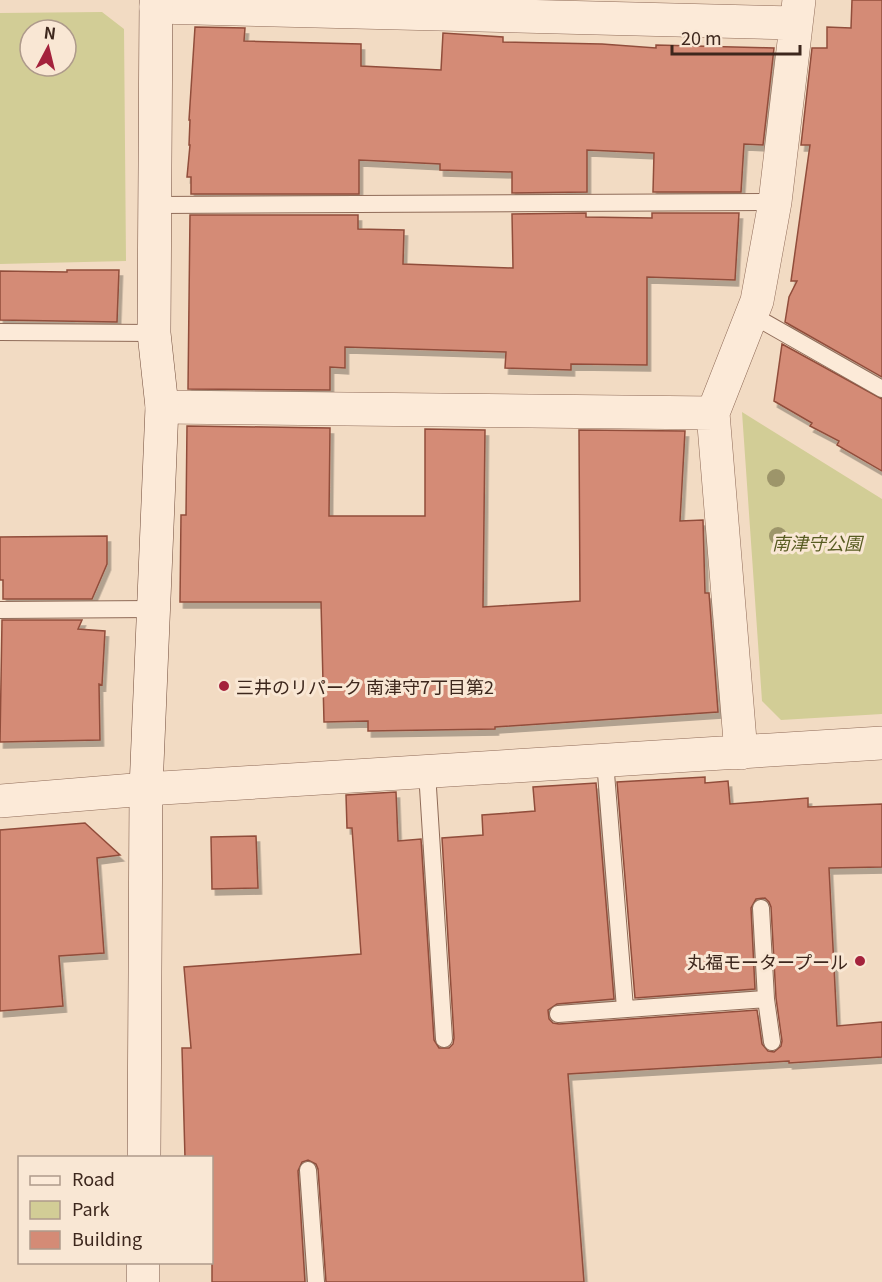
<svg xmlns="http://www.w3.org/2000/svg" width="882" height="1282" font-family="Georgia,'Noto Sans JP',serif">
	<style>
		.green { fill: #d2cd96; fill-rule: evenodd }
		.building { fill: #d48b76; stroke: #914d3b; stroke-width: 1.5; filter: url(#shadow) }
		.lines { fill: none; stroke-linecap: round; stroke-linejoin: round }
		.lane-casing { stroke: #8f6b58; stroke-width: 18 }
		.street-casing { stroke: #8f6b58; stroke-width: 34 }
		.secondary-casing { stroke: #714c3b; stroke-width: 34 }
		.lane { stroke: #fcead8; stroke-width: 16 }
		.street { stroke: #fcead8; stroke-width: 33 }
		.secondary { stroke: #fcead8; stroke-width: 33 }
		.tree { fill: #9d956a }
		.poi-dot { fill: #a4223c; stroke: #f9e7d4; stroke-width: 2 }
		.labels { text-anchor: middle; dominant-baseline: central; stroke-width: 6; stroke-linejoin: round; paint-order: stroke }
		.park-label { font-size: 18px; font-style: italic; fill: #585c22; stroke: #f9e7d4 }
		.poi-label { font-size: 18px; fill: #3d271d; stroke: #f9e7d4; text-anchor: start }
	</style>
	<defs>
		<filter id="shadow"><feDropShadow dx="3.5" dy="6" stdDeviation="0" flood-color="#0004"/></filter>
	</defs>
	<rect width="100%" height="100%" fill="#f2dbc3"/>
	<path class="green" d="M102 12 124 29 126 261 0 264V13ZM30 30H66V66H30Z
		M742 412 882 499V714L781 720 762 701Z"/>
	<path class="building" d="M852 0H882V377L785 322 789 297 797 281H791L810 145H801L812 48H827V27L851 28Z
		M195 27 245 28 244 41 361 44V66L441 70 443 33 503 37V42L602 44 656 48V45L774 48 763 145 744 144 741 192H653L654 153 587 150V192L512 193V172L440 170V164L359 160V194H191V177H187L190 145H189L190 120H189Z
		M586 213V217L652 218V213H739L735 280 647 277V365L571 364V370L505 368 506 352 345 347V368L330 367V390L188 389 190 215H358V229L404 230 403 264 513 268 512 214Z
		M67 270H119L117 322 0 320V271L67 272Z
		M782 344 882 399V471L837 445 839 441 810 426 812 423 774 401Z
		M187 426 330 428 329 516H425V429L485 430 483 607 580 601 579 430 685 431 680 521 703 520 705 593H709L718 712 495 727V729L368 731V721L324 722 321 602H180L181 515H186Z
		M107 536V564L92 599H3V580H0V537Z
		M2 620H82L78 629 105 631 102 685 99 684 100 740 0 742Z
		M705 777V783L728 781 730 804 808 798V807L882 804V867L829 868 837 1026 882 1022V1057L789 1063V1061L568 1074 584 1282H326L318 1169 316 1164 308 1160 302 1162 298 1171 305 1282H212V1158H185L182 1048H191L184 967 361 954 352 828H347L346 795 396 792 398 841 421 839 434 1040 439 1048H449L453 1044 454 1038 442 838 483 835 482 815 535 811 533 787 596 783 614 999 557 1004 548 1010 549 1019 553 1023 559 1024 757 1010 762 1044 768 1051 774 1052 781 1046 782 1041 776 998 771 907 769 902 765 898 756 899 751 908 755 989 635 998 617 782Z
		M85 823 120 855 97 858 104 953 59 956 63 1006 0 1011V830Z
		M256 836 258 888 212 889 211 837Z"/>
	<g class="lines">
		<g class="lane-casing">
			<path id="lane" d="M157 205 775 202
				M752 315 882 389
				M0 332 154 333
				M0 610 154 609
				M605 761 625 1008
				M427 772 444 1039
				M761 908 766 999 772 1042
				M558 1014 766 999
				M308 1170 316 1282"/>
		</g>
		<g class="street-casing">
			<path id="street" d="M156 7 796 23
				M162 407 713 413
				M741 753 713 413 757 301 775 202 799 0
				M0 801 146 789 882 743"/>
		</g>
		<g class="secondary-casing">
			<path id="secondary" d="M144 1158 146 789 162 407 154 333 156 0
				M143 1282V1262"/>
		</g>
		<use href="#lane" class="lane"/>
		<use href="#street" class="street"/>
		<use href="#secondary" class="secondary"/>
	</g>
	<g class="tree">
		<circle cx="776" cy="478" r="9"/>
		<circle cx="778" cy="536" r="9"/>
	</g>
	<g class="poi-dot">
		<circle cx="224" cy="686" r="6"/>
		<circle cx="860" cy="961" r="6"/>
	</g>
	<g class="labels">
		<g class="park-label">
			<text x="817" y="542">南津守公園</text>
		</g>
		<g class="poi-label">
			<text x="236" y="686">三井のリパーク 南津守7丁目第2</text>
			<text x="848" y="961" text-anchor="end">丸福モータープール</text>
		</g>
	</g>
	<rect x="18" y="1156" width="195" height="108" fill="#f9e7d4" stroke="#ae9a8b" stroke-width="1.5"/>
	<rect x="30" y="1176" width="30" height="9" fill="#fcead8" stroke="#ae9a8b" stroke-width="1.5"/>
	<text x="72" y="1186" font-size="18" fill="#3d271d">Road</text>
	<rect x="30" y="1201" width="30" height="18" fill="#d2cd96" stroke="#ae9a8b" stroke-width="1.5"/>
	<text x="72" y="1216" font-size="18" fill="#3d271d">Park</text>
	<rect x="30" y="1231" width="30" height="18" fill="#d48b76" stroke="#ae9a8b" stroke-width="1.5"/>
	<text x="72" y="1246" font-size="18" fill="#3d271d">Building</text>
	<g transform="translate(48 48) rotate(7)"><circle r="28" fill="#f9e7d4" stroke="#ae9a8b" stroke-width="1.5"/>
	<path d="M0-4.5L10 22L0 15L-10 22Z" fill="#a4223c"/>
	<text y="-9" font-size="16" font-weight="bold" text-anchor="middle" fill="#3d271d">N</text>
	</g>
	<path d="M672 45v9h128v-9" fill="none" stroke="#3d271d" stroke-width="3"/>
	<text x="681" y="45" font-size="18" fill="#3d271d" stroke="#f9e7d4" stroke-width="4.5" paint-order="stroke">20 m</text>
</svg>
